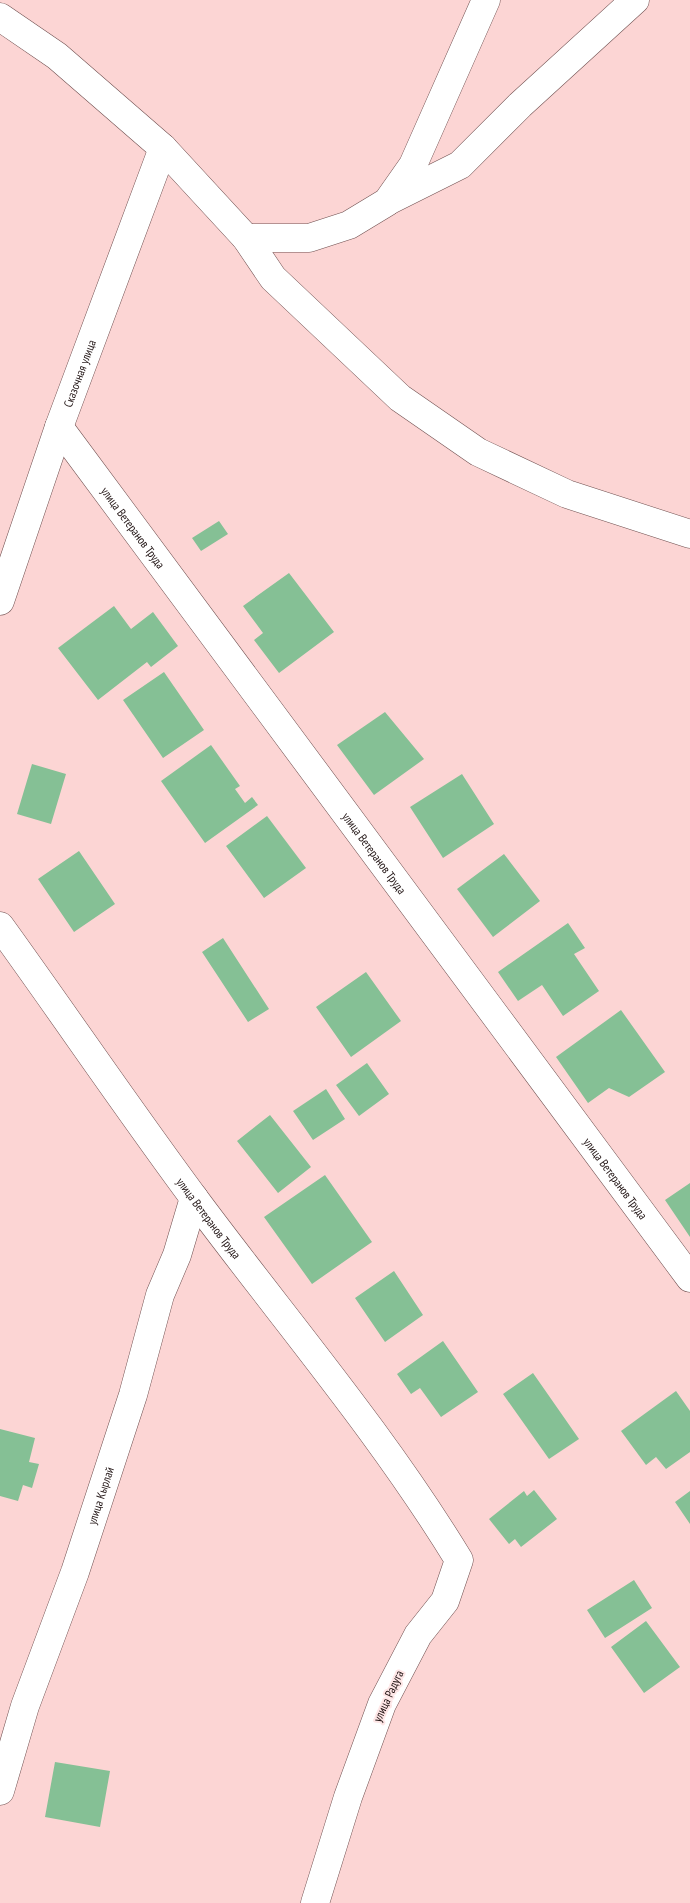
<svg xmlns="http://www.w3.org/2000/svg" width="690" height="1903" font-family="'PT Sans Narrow',sans-serif">
	<style>
		.building { fill: #85c095 }
		.lines { fill: none; stroke-linecap: round; stroke-linejoin: round }
		.street-casing { stroke: #705050; stroke-width: 29 }
		.street { stroke: #fff; stroke-width: 28 }
		.labels { text-anchor: middle; dominant-baseline: central; stroke-width: 4; stroke-linejoin: round; paint-order: stroke }
		.street-label { font-size: 12px; fill: #201313; stroke: #fee6e6 }
	</style>
	<rect width="100%" height="100%" fill="#fcd5d4"/>
	<path class="building" d="M219 521 228 534 201 551 192 538Z
		M289 573 334 632 279 673 254 640 263 633 243 606Z
		M114 606 131 629 153 612 178 646 151 667 147 662 98 700 58 648Z
		M164 672 204 730 163 758 123 700Z
		M385 712 424 759 374 795 337 745Z
		M211 745 240 786 235 789 245 803 252 797 258 805 205 843 161 781Z
		M32 764 66 774 51 824 17 814Z
		M462 774 494 824 443 858 410 807Z
		M267 816 306 868 264 898 226 846Z
		M79 851 115 904 74 932 38 879Z
		M504 854 540 901 493 937 457 889Z
		M568 923 585 948 574 954 599 991 563 1016 542 985 518 1001 498 972Z
		M223 938 269 1009 248 1022 202 952Z
		M366 972 401 1021 351 1057 316 1007Z
		M621 1010 665 1072 629 1097 609 1088 588 1103 556 1057Z
		M367 1063 389 1094 359 1116 336 1085Z
		M326 1089 345 1119 313 1140 293 1111Z
		M270 1115 311 1167 278 1193 237 1141Z
		M325 1175 372 1242 312 1284 264 1217Z
		M690 1183V1237L665 1200Z
		M394 1271 423 1315 385 1342 355 1298Z
		M443 1341 478 1392 441 1417 420 1388 411 1394 397 1374Z
		M533 1373 579 1439 549 1459 503 1394Z
		M676 1391 690 1411V1452L666 1469 656 1457 646 1465 621 1431Z
		M0 1429 35 1438 29 1462 39 1464 32 1488 23 1485 18 1501 0 1496Z
		M534 1490 557 1519 521 1547 515 1539 509 1544 489 1519 524 1491 527 1496Z
		M690 1491V1524L675 1502Z
		M634 1580 652 1608 605 1638 587 1610Z
		M646 1621 680 1667 644 1693 611 1647Z
		M55 1762 110 1771 100 1827 45 1817Z"/>
	<g class="lines">
		<g class="street-casing">
			<g id="street">
				<path d="M0 17 57 56 163 148 246 238 273 278 400 398 478 452 567 494 690 534"/>
				<path d="M390 200 460 165 520 105 635 0"/>
				<path d="M246 238H309L349 225 387 202 413 165 486 0"/>
				<path id="s1" d="M59 427 690 1278"/>
				<path id="s2" d="M0 601 59 427 163 148"/>
				<path id="s3" d="M0 926C65 1016 128 1109 194 1198 283 1318 381 1432 459 1560L445 1601 418 1635 382 1704 348 1797 315 1903"/>
				<path id="s4" d="M0 1791 25 1706 75 1572 133 1395 160 1295 177 1255 194 1198"/>
			</g>
		</g>
		<use href="#street" class="street"/>
	</g>
	<g class="labels">
		<g class="street-label">
			<text stroke="none"><textPath href="#s2" startOffset="241">Сказочная улица</textPath></text>
			<text stroke="none"><textPath href="#s1" startOffset="125">улица Ветеранов Труда</textPath></text>
			<text stroke="none"><textPath href="#s1" startOffset="530">улица Ветеранов Труда</textPath></text>
			<text stroke="none"><textPath href="#s1" startOffset="935">улица Ветеранов Труда</textPath></text>
			<text stroke="none"><textPath href="#s3" startOffset="359">улица Ветеранов Труда</textPath></text>
			<text stroke="none"><textPath href="#s4" startOffset="312">улица Кырлай</textPath></text>
			<text transform="translate(388 1696) rotate(-65)">улица Радуга</text>
		</g>
	</g>
</svg>
